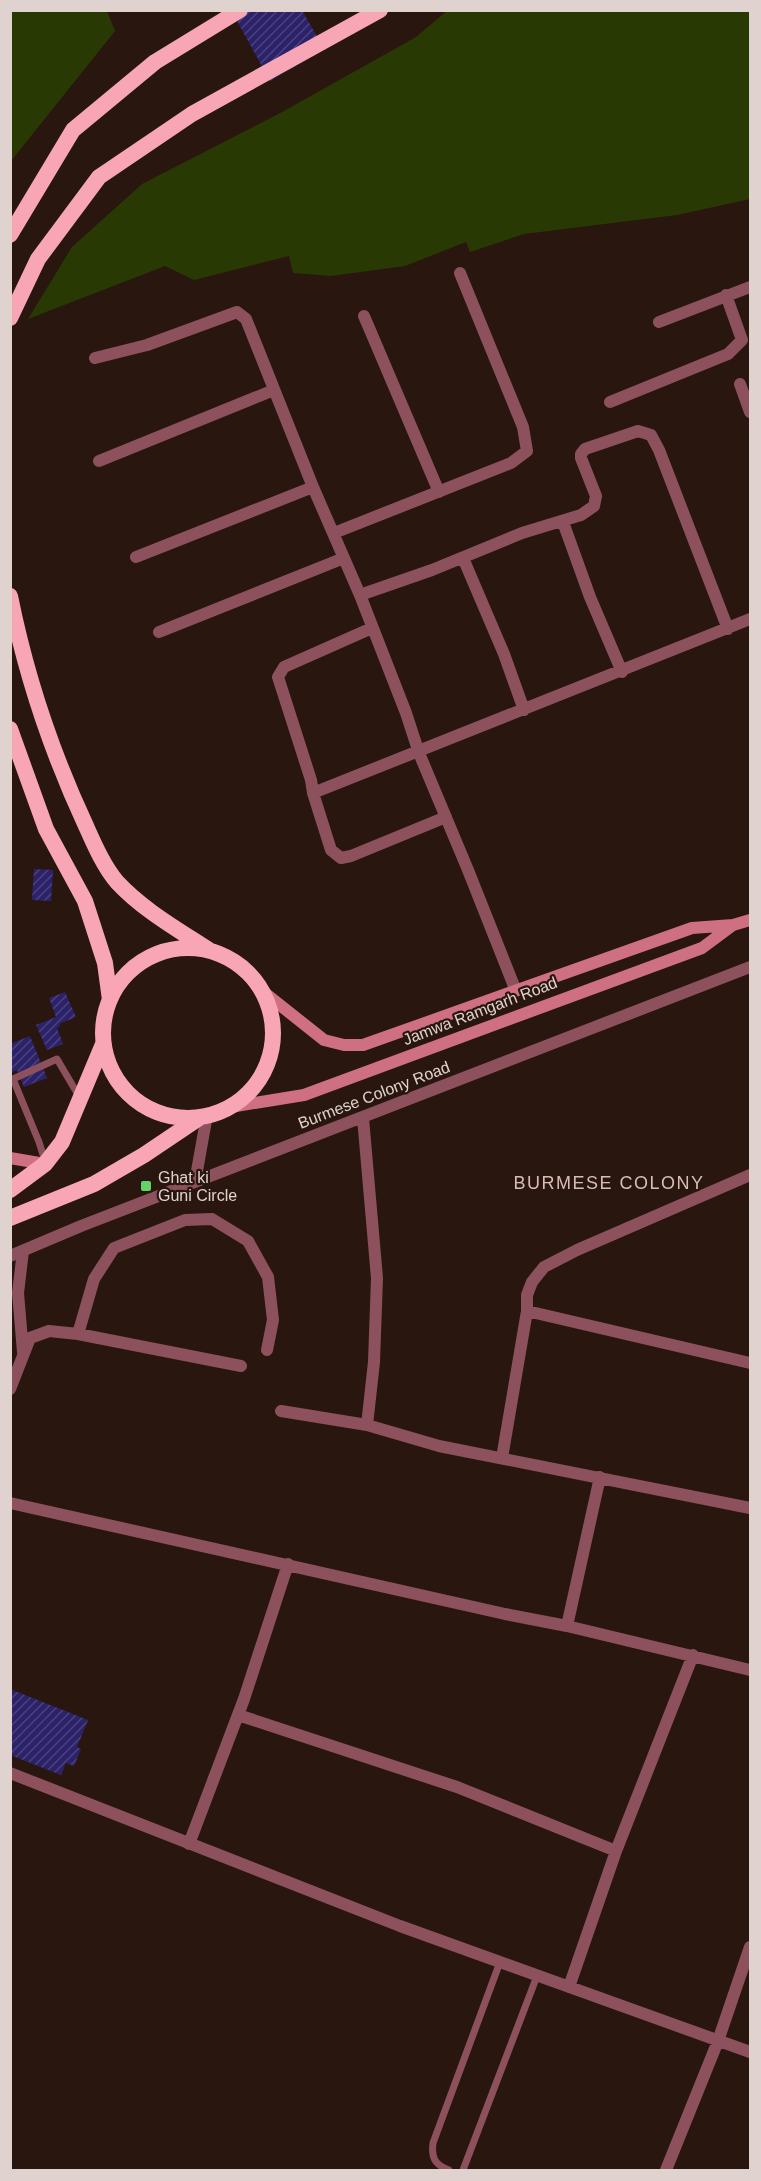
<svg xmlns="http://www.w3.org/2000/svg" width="761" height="2181" font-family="Arial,sans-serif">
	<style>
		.green { fill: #293904 }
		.building { fill: url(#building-hatch) }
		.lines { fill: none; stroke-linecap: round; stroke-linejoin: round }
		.service { stroke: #8d515d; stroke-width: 7 }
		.minor { stroke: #8d515d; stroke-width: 12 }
		.secondary { stroke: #cf6f82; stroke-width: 12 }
		.trunk { stroke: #f8a6b5; stroke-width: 16 }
		.poi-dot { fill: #64d468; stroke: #29160f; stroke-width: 2 }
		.labels { text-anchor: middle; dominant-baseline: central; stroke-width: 4.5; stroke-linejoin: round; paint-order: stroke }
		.street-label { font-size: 16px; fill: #e0d2ce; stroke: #29160f }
		.poi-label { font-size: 16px; fill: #e0d2ce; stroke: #29160f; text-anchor: start }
		.neighbourhood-label { font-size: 18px; letter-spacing: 1.5px; fill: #d8bdb3; stroke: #29160f }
	</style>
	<defs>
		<pattern id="building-hatch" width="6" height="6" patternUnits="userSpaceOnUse" patternTransform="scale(1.5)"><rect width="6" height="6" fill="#2c226a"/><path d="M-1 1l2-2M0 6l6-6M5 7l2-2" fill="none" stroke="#4a417e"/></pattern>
	</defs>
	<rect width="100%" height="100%" fill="#29160f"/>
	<path class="green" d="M11 10 107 11 115 31 11 161Z
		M448 10 750 11V199L677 215 524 234 470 252 466 242 405 266 331 276 293 273 289 256 194 280 165 266 28 319 72 247 142 184 284 111 416 37Z"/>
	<path class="building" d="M231 10H302L324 49 270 81Z
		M34 869 53 870 51 901 32 900Z
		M65 992 76 1017 59 1024 60 1026 57 1028 63 1044 47 1050 36 1025 56 1017 49 998Z
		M30 1036 47 1078 24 1087 17 1070 10 1073V1044Z
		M10 1689 88 1720 77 1747 81 1749 74 1766 66 1763 61 1775 10 1755Z"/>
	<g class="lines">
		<path class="service" d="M45 1161 39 1142 13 1079 57 1059 80 1098
			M449 2170C435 2165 431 2158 433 2143L500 1962
			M463 2170 537 1976"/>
		<path class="minor" d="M364 316 439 492
			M659 322 750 287
			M95 358 147 345 237 312 246 319 313 487 360 595 406 713 419 753 468 870 516 991
			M740 384 750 412
			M610 402 728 354 742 340 726 295
			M99 461 274 390
			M563 522 590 597 622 672
			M334 533 511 463 527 451 523 427 460 273
			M136 557 313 487
			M463 558 504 654 524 710
			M360 595 432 570 522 533 581 515 594 506 596 496 581 458V454L585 449 638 431 651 435 659 450 728 629
			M372 628 284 667 278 677 311 780 313 793 750 619
			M159 632 344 558
			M313 793 331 850 341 858 351 856 446 817
			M363 1118 377 1278 374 1362 367 1425
			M195 1182 207 1115
			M10 1256 81 1226 750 967
			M527 1311 750 1363
			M78 1334 94 1279 114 1248 185 1220 212 1219 248 1241 268 1277 273 1320 267 1350
			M23 1352 18 1293 23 1251
			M10 1389 30 1338 49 1331 78 1334 241 1366
			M281 1411 367 1425 439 1446 750 1508
			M502 1458 527 1311V1295L532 1282 544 1267 577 1250 750 1175
			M10 1503 505 1614 567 1626 750 1670
			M567 1626 600 1477
			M238 1715 457 1787 616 1851
			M10 1773 400 1926 750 2052
			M189 1844 244 1699 288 1564
			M569 1987 616 1851 693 1655
			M666 2170 718 2041 750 1947"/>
		<path class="secondary" d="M261 990 324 1040 344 1045H363L692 928 733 925 750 920
			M230 1107 304 1095 702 948 733 925
			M10 1158 45 1164"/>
		<path class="trunk" d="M10 235 73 130 155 62 240 10
			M10 318 38 259 99 177 192 114 380 10
			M10 596C26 676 52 753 86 826 94 844 104 867 117 882 143 910 177 929 209 950
			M10 729 46 829 85 901 105 963 110 1000
			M103 1033a85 85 0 1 1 170 0a85 85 0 1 1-170 0Z
			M10 1190 45 1164 62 1142 103 1044
			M10 1218 94 1184 144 1155 199 1118"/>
	</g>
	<rect class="poi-dot" x="140" y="1180" width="12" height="12" rx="3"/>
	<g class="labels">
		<g class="street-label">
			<text transform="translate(480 1011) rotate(-21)">Jamwa Ramgarh Road</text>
			<text transform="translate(374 1095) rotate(-21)">Burmese Colony Road</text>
		</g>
		<g class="poi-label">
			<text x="158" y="1177">Ghat ki<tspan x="158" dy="18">Guni Circle</tspan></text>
		</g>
		<g class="neighbourhood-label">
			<text x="609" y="1183">BURMESE COLONY</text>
		</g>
	</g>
	<rect width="761" height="2181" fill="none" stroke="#e0d2ce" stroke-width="24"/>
</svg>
